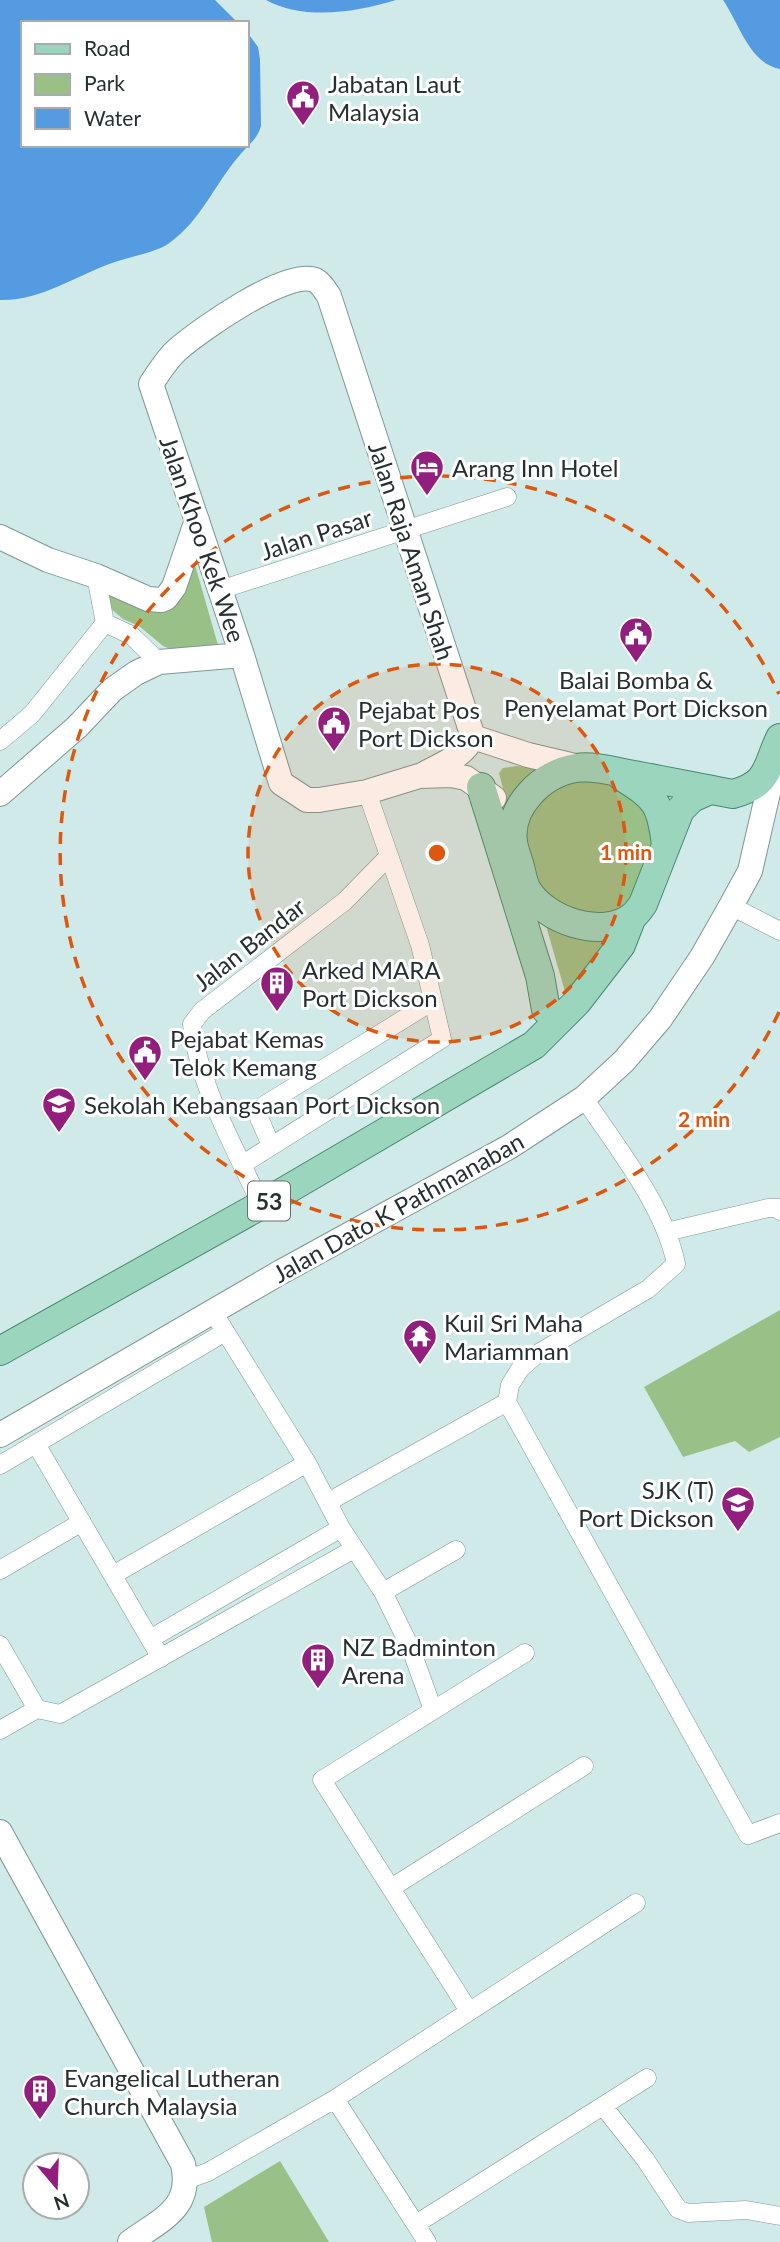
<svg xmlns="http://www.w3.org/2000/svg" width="780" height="2242" font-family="Lato,sans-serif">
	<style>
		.green { fill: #99c087 }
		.water { fill: #559be2 }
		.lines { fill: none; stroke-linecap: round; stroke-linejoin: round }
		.street-casing { stroke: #7f9796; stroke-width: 19 }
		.secondary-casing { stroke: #7f9796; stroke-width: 26 }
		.primary-casing { stroke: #478970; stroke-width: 30 }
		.street { stroke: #fff; stroke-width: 18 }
		.secondary { stroke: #fff; stroke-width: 24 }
		.primary { stroke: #9bd5be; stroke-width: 28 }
		.ring { fill: none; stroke: #de570e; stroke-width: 3.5; stroke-dasharray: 12 9 }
		.labels { text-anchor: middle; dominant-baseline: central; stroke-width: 6; stroke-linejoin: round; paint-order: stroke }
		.shield { fill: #fff; stroke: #676e6e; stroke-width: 2 }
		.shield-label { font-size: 23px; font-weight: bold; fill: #263030 }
		.poi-label { font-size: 24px; fill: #263030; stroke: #fff; text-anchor: start }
		.street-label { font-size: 24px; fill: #263030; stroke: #fff }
		.centre { fill: #de570e; stroke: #fff; stroke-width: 3.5 }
		.ring-label { font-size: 21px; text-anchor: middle; font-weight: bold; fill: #de570e; stroke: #fff; stroke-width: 6; stroke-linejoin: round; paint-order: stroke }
	</style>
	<rect width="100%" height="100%" fill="#d0eae9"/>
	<path class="green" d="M193 558 218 645 173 650 163 646 139 626 123 619 110 608 108 596 113 592 154 605Z
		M516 766 542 768 507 804 499 773 503 768Z
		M574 779 597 781 628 790 658 829C647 857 638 894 616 914L578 915 538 887 526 848V826L535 805 547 791Z
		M544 919 611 937 566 995Z
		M780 1310V1437L749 1452 735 1441 683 1457 644 1387Z
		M280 2161 329 2242H212L204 2207Z"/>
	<path class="water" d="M0 0H215L238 23H23V145H247V32L258 47 260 59 261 126C257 140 248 145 239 156 214 185 201 221 168 244 154 253 128 257 112 263 75 276 41 301 0 300Z
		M266 0H396C357 12 304 21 266 0Z
		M723 0H780V69C749 63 739 23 723 0Z"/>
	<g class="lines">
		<g class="street-casing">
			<path id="street" d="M220 590 507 497
				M105 623 131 635 159 662
				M0 741 32 714 105 623 96 576
				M731 906 780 931
				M584 1098C617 1148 664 1205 676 1264L648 1289 537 1354 520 1369 510 1385 507 1402 748 1835 780 1823
				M271 1145 259 1118 263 1106 433 1001
				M243 1164 442 1039 420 945 367 792
				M261 1205C236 1149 198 1085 192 1024L202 1011 345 901 388 857
				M666 1232 768 1208H779L780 1211
				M213 1312 307 1463 341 1528 383 1592 411 1649 433 1710
				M36 1444 161 1658
				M0 1465 225 1332
				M328 1502 507 1402
				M0 1570 82 1522
				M113 1575 307 1463
				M383 1592 456 1550
				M150 1639 341 1528
				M0 1645 37 1709
				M0 1730 37 1709 60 1714 354 1549
				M391 1888 584 1766
				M469 2011 322 1780 525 1653
				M335 2099 427 2242
				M603 2106 645 2159 678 2209 688 2213 746 2210 780 2216
				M186 2180 208 2172 335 2099 636 1903
				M416 2224 647 2078"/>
		</g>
		<g class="secondary-casing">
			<path id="secondary" d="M0 537 48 560 96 576 148 599 161 600 166 598 174 587 197 520
				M424 774C442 764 463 757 473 737
				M0 794 77 727 112 690 136 673 159 662 242 655
				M494 798 466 778 451 775 419 776 367 792 319 800H307L281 783 242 655 151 384C159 372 167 359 177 350 200 330 286 269 315 280 321 283 325 290 329 296L473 737 528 755 579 767
				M0 1435 281 1272 509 1147 584 1098 624 1061 660 1019 702 957 731 906 750 871 776 758
				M0 1832 183 2164C193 2208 162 2219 130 2242"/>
		</g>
		<g class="primary-casing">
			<path id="primary" d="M621 776C656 798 661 803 666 845
				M481 787 540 976 546 1010
				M710 790 692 798 680 810 643 904C640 908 637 913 633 916 603 941 543 920 526 888 523 882 522 874 520 867 518 859 514 850 513 842 508 806 543 773 576 768 594 765 616 772 634 775 667 781 700 788 733 794 770 784 766 767 780 738
				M0 1351 261 1205 534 1045 577 1002 621 945 632 917"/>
		</g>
		<use href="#street" class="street"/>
		<use href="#secondary" class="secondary"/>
		<use href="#primary" class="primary"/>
	</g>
	<circle cx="437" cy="853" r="189" fill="#de570e" fill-opacity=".12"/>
	<g class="ring">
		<circle cx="437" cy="853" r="189"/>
		<path d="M779 1012A377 377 0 1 1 779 694"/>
	</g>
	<defs>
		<g id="civic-pin" transform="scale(1.75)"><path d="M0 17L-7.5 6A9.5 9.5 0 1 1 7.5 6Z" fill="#921f7e" stroke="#fff"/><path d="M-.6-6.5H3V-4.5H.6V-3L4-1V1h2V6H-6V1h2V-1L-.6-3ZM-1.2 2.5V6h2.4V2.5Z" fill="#fff"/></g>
		<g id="hotel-pin" transform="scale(1.75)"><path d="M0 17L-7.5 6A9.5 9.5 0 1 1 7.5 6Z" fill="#921f7e" stroke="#fff"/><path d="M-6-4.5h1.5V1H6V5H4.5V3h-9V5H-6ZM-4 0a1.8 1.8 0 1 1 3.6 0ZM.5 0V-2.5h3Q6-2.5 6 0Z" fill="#fff"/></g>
		<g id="building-pin" transform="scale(1.75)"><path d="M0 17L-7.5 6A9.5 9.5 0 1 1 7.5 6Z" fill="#921f7e" stroke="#fff"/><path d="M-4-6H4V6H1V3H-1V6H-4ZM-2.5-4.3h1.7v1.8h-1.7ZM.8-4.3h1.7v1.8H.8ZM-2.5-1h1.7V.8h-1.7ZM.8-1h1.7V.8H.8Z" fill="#fff"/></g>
		<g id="school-pin" transform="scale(1.75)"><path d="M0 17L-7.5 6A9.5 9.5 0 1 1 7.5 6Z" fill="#921f7e" stroke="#fff"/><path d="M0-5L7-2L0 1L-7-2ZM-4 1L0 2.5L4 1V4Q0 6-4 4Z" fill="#fff"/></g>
		<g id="temple-pin" transform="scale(1.75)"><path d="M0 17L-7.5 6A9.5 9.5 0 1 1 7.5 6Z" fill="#921f7e" stroke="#fff"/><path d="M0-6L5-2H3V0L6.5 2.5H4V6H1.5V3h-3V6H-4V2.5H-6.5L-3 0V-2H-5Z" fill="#fff"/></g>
	</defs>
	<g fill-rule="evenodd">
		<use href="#civic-pin" x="303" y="97"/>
		<use href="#hotel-pin" x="427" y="467"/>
		<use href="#civic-pin" x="636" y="634"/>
		<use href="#civic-pin" x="334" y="723"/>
		<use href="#building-pin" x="277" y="983"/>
		<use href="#civic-pin" x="145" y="1052"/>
		<use href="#school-pin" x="59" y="1104"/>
		<use href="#temple-pin" x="420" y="1336"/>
		<use href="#school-pin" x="738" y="1503"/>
		<use href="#building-pin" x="318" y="1660"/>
		<use href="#building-pin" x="40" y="2091"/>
	</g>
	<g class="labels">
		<rect class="shield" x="248" y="1181.5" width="42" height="39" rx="5"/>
		<g class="shield-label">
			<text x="269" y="1201">53</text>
		</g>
		<g class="poi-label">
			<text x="328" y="83">Jabatan Laut<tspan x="328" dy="28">Malaysia</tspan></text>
			<text x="452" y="467">Arang Inn Hotel</text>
			<text x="636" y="679" text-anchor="middle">Balai Bomba &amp;<tspan x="636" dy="28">Penyelamat Port Dickson</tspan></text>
			<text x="358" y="709">Pejabat Pos<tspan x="358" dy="28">Port Dickson</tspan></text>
			<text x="302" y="969">Arked MARA<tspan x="302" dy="28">Port Dickson</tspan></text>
			<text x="170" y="1038">Pejabat Kemas<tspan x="170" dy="28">Telok Kemang</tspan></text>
			<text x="84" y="1104">Sekolah Kebangsaan Port Dickson</text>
			<text x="444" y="1322">Kuil Sri Maha<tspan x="444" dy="28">Mariamman</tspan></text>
			<text x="714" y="1489" text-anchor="end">SJK (T)<tspan x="714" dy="28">Port Dickson</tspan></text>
			<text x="342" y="1646">NZ Badminton<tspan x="342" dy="28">Arena</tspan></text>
			<text x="64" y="2077">Evangelical Lutheran<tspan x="64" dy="28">Church Malaysia</tspan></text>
		</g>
		<g class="street-label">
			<text transform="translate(316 534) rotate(-18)">Jalan Pasar</text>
			<text transform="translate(203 539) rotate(71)">Jalan Khoo Kek Wee</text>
			<text transform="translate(412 551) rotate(72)">Jalan Raja Aman Shah</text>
			<text transform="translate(249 944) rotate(-38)">Jalan Bandar</text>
			<text transform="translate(398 1207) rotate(-29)">Jalan Dato K Pathmanaban</text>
		</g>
	</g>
	<circle cx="437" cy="853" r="10" class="centre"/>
	<g class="ring-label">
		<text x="626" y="860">1 min</text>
		<text x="704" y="1127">2 min</text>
	</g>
	<rect x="21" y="21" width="228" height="126" fill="#ffffff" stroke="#a8acac" stroke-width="2"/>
	<rect x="35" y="44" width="35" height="10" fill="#9bd5be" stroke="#a8acac" stroke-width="2"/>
	<text x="84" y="56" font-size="21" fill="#263030">Road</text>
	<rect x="35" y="74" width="35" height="21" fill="#99c087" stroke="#a8acac" stroke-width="2"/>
	<text x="84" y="91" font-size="21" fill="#263030">Park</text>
	<rect x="35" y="108" width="35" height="21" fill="#559be2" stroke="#a8acac" stroke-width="2"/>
	<text x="84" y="126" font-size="21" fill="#263030">Water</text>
	<g transform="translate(56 2186) rotate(161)"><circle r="33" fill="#ffffff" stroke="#a8acac" stroke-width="2"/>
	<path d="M0-5L12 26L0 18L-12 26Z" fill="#921f7e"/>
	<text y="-10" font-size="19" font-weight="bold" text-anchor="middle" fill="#263030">N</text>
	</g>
</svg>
